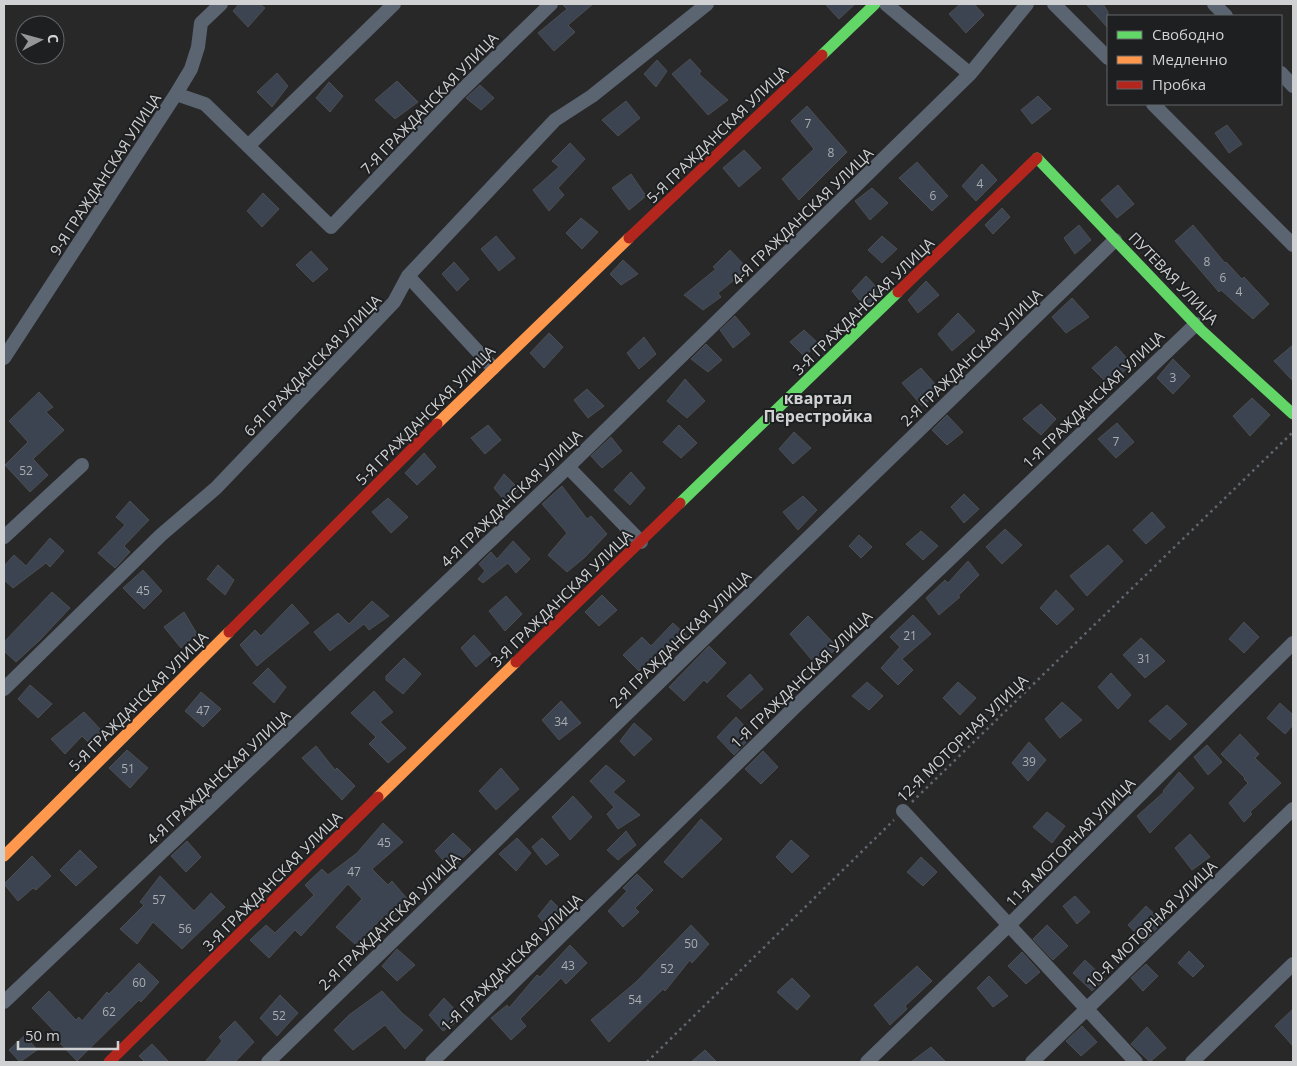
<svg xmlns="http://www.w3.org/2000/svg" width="1297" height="1066" font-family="'Open Sans',sans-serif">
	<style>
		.building { fill: #3b4450; stroke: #4d4e4f }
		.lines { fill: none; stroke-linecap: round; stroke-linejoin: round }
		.path { stroke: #616770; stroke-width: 2.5; stroke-dasharray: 2.5 4; stroke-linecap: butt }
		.street { stroke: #5b6471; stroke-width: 14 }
		.fast { stroke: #63d668; stroke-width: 11 }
		.slow { stroke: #ff974d; stroke-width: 11 }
		.jam { stroke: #b3261e; stroke-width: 11 }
		.labels { text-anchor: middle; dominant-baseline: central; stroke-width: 4; stroke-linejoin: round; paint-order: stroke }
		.number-label { font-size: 12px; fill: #abaeb2 }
		.street-label { font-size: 15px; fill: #d0d1d3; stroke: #1d1f21 }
		.neighbourhood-label { font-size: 16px; font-weight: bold; fill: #d0d1d3; stroke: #1d1f21 }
	</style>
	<rect width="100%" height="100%" fill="#282829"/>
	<path class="building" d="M239 4H259L265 8 248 27 233 11Z
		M562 4H593L568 25 575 32 554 51 538 33 567 9Z
		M825 4H855L839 19Z
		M960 4H974L984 15 966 33 949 14Z
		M1086 4H1103L1108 12V28Z
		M690 59 701 71 699 74 728 100 708 115 672 74Z
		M657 60 667 71 656 87 644 74Z
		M277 73 288 86 272 107 257 92Z
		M397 81 418 102 395 119 375 100Z
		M329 82 343 96 330 112 316 98Z
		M480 85 494 98 481 110 466 98Z
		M1038 96 1051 109 1032 124 1021 110Z
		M626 101 640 118 618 136 602 120Z
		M807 106 847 152 799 200 782 179 814 149 791 121Z
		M1227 125 1242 144 1229 153 1215 133Z
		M570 143 585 159 558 188 564 195 549 211 533 190 559 167 552 161Z
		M744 150 761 168 739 187 723 168Z
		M917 162 948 196 932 211 899 178Z
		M982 164 997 180 976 201 962 186Z
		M631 174 646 196 629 210 612 188Z
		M1118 185 1134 204 1117 218 1101 200Z
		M872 188 888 203 870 220 855 201Z
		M263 193 279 209 262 227 247 211Z
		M1002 208 1010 217 993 234 985 225Z
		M581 218 598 232 582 249 566 233Z
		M1079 225 1091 240 1075 254 1064 238Z
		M1193 225 1225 263 1226 262 1242 279 1244 277 1269 304 1253 319 1221 290 1219 292 1175 241Z
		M496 236 515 258 499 271 481 249Z
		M882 236 897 249 882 263 868 250Z
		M730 250 748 269 718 293 721 297 703 310 684 295 716 269 713 267Z
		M311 251 328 269 313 282 296 265Z
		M623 260 638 274 621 285 610 274Z
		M454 262 469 279 457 291 442 274Z
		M866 276 881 292 865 307 852 291Z
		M926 281 939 295 918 313 908 300Z
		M1072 298 1089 317 1066 333 1052 317Z
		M958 313 975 331 952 351 938 334Z
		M735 316 750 334 733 348 720 330Z
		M804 330 819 344 804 356 790 342Z
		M549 333 563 347 544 368 530 353Z
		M644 337 656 354 639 369 627 353Z
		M706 344 722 360 708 372 691 359Z
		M1293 345V381L1274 361Z
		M1116 346 1132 364 1109 385 1092 368Z
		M1173 359 1190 376 1173 394 1157 378Z
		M921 368 941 391 922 406 902 383Z
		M685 379 705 401 687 418 667 401Z
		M587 389 604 406 588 418 574 400Z
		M39 392 53 407 46 412 64 430 33 459 48 475 30 492 5 465 28 442 9 421Z
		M1252 398 1270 415 1250 436 1233 416Z
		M1041 404 1056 419 1041 435 1023 419Z
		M947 415 963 432 947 445 932 430Z
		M1117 423 1134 442 1116 458 1098 439Z
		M488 425 501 440 485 454 471 438Z
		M679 425 697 443 681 458 663 442Z
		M794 432 811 448 793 464 779 449Z
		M611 437 622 451 602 468 591 456Z
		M424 453 436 467 417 485 405 473Z
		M631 472 645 488 630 505 614 490Z
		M504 474 519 489 506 502 494 488Z
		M562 486 587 519 591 516 607 534 584 558 567 572 548 555 567 533 542 504Z
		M964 494 979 509 964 523 951 507Z
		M803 496 817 510 798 530 783 512Z
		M388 498 408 517 391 533 372 512Z
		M130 501 149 520 124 546 130 552 115 568 98 553 125 525 116 517Z
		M1152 512 1165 527 1146 544 1133 530Z
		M1005 529 1022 545 1002 564 986 547Z
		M921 531 938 546 923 560 906 544Z
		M859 535 872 547 861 558 849 546Z
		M50 538 64 551 50 567 46 563 13 588 4 580V566L14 555 26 566Z
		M513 541 530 559 516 573 508 563 483 583 478 579 485 571 479 564 491 552 497 559Z
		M1108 545 1123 561 1087 596 1070 576Z
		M968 561 979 575 958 596 960 597 939 615 926 598 945 580 948 583Z
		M218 565 234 580 225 595 207 579Z
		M143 570 162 591 144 609 123 588Z
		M1056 590 1074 609 1057 625 1040 608Z
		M52 592 70 608 40 640 16 662 4 651V642Z
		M602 595 617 610 599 626 585 612Z
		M506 596 522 614 505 631 489 611Z
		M372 601 389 616 369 630 364 624 330 651 314 632 338 613 349 624Z
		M292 604 309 623 257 666 240 645 255 630 261 636Z
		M184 612 197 634 181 648 164 627Z
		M913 615 931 634 902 659 913 670 898 685 881 668 900 647 890 637Z
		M808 616 838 648 816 665 790 634Z
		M1244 622 1259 637 1244 653 1229 639Z
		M673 623 688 637 672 652 668 647 639 671 623 655 642 637 651 646Z
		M474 635 491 654 476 667 461 648Z
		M1141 638 1165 661 1145 678 1123 655Z
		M709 646 726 663 707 683 704 680 684 701 669 687Z
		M404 658 421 674 403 694 386 680V676Z
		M268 668 286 687 274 703 253 683Z
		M1111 673 1131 695 1118 709 1098 687Z
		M750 674 763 689 741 709 727 696Z
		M867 682 883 696 869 710 852 696Z
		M958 682 976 698 960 715 943 698Z
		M30 685 52 704 38 718 18 699Z
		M374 691 393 712 380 722 406 748 388 763 369 744 376 737 351 713Z
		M201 692 221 709 203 727 185 711Z
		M561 701 581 723 559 740 542 720Z
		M1062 702 1082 720 1060 738 1045 719Z
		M1280 703 1293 715V725L1285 734 1267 718Z
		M1167 705 1187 724 1170 740 1149 721Z
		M84 712 102 731 88 742 82 736 65 754 51 739Z
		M736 717 753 735 734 755 717 737Z
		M634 723 652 739 634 756 620 741Z
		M1240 734 1259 754 1255 758 1281 783 1250 812 1252 814 1244 822 1229 803 1248 783 1244 779 1245 778 1221 754Z
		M1029 742 1046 760 1028 781 1012 763Z
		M1207 745 1222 762 1208 775 1194 757Z
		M316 746 335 770 337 768 355 786 342 800 302 758Z
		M127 750 148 768 130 788 109 768Z
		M763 751 778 767 761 784 745 769Z
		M606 765 625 781 613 792 640 815 618 829 607 814 614 807 590 781Z
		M501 768 519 789 496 810 479 791Z
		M1179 772 1194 788 1150 833 1137 816 1164 792 1163 791Z
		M573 796 592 817 570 840 552 817Z
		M1047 812 1065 826 1052 843 1033 827Z
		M701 819 722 839 682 878 664 862Z
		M383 823 403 842 372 869 388 885 392 881 409 901 387 921 383 917 356 945 336 927 362 899 348 884 301 936 295 930 269 958 250 940 266 925 275 933 314 895 305 885 322 869 328 875 357 853Z
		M626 831 636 845 618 860 607 850Z
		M453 833 471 850 451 869 435 851Z
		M1190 834 1210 857 1192 870 1175 848Z
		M517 838 531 853 516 871 499 854Z
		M542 838 559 855 546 865 532 847Z
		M791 840 809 856 792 873 776 857Z
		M187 841 201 857 186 872 171 856Z
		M80 850 97 867 76 886 60 870Z
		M32 856 51 876 36 890 33 888 18 901 4 884Z
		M921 857 937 872 923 886 907 872Z
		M637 874 653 890 635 908 639 912 623 927 608 911 627 891 623 888Z
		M160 876 194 911 211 893 225 907 182 949 153 922 137 944 120 929 144 905 140 902Z
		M1075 896 1090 912 1077 924 1063 906Z
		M551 900 566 915 549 929 538 916Z
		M1146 906 1163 922 1144 942 1128 925Z
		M691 925 709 944 692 963 690 960 665 991 663 989 609 1042 591 1020 636 982Z
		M1047 925 1068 946 1053 960 1033 939Z
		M570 945 587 963 566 984 561 978 520 1019 526 1026 511 1040 491 1018 507 1005 509 1008 537 975 540 977Z
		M397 949 415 965 397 981 382 966Z
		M1189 951 1204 966 1193 977 1178 963Z
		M1022 952 1040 972 1026 984 1008 966Z
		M1085 960 1105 979 1092 991 1073 973Z
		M139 963 159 982 141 1002 139 1000 77 1061 57 1040 60 1037 32 1008 49 991 76 1020 79 1017 82 1021 107 992 109 994Z
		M1146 964 1158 976 1143 991 1131 978Z
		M917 966 932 981 905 1006 907 1009 890 1025 874 1005Z
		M989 976 1008 996 993 1007 977 988Z
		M792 978 810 996 797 1010 777 992Z
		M382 991 402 1013 423 1030 405 1049 385 1025 353 1050 334 1030 349 1015Z
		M280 995 298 1013 277 1036 260 1018Z
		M444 998 463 1018 443 1031 429 1015Z
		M1293 1009V1046L1275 1026Z
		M235 1021 254 1042 235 1062H205L222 1041 219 1037Z
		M1082 1026 1097 1042 1081 1056 1066 1041Z
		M1147 1027 1166 1048 1150 1062 1131 1044Z
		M25 1035 37 1050 20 1062 9 1050Z
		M152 1044 169 1062H145L139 1056Z
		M931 1047 946 1062H911Z
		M705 1050 717 1062H691Z"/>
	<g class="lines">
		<path class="path" d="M912 802 1293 432
			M647 1062 894 820"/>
		<path class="street" d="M886 4 970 74
			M1054 4 1108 58
			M1214 4 1226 16
			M1281 73 1293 86
			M176 94 205 104 331 227 459 93 551 4
			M1153 104 1293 245
			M248 146 394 4
			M408 276 493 368
			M4 358 176 94 191 69 198 47 201 23 221 4
			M568 467 641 542
			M4 537 82 465
			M4 689 161 535 216 488 394 302 408 276 555 120 592 96 707 4
			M903 811 1136 1062
			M4 1002 568 467 970 74 1027 4
			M268 1062 1115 240
			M432 1062 797 705 1196 324
			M867 1062 1009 925 1293 643
			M1032 1062 1293 809
			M1192 1062 1293 964"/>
		<path class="fast" d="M822 55 875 4
			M1037 158 1201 330 1293 414
			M680 503 898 292"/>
		<path class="slow" d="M437 424 629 238
			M378 797 516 662
			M4 856 229 632"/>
		<path class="jam" d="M629 238 822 55
			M898 292 1037 158
			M229 632 437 424
			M516 662 680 503
			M109 1062 378 797"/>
	</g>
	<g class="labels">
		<g class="number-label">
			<text x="808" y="123">7</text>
			<text x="831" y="152">8</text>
			<text x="980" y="183">4</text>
			<text x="933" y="195">6</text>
			<text x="1207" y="261">8</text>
			<text x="1223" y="277">6</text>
			<text x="1239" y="291">4</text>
			<text x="1173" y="377">3</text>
			<text x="1116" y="441">7</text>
			<text x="26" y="470">52</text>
			<text x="143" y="590">45</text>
			<text x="910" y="635">21</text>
			<text x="1144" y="658">31</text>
			<text x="203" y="710">47</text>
			<text x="561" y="721">34</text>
			<text x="1029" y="761">39</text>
			<text x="128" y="768">51</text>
			<text x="384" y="842">45</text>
			<text x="354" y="871">47</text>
			<text x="159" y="899">57</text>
			<text x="185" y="928">56</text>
			<text x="691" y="943">50</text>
			<text x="568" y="965">43</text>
			<text x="667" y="968">52</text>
			<text x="139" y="982">60</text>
			<text x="635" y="999">54</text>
			<text x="109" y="1011">62</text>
			<text x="279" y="1015">52</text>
		</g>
		<g class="street-label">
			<text transform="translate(429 103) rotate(-46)">7-Я ГРАЖДАНСКАЯ УЛИЦА</text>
			<text transform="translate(717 134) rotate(-44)">5-Я ГРАЖДАНСКАЯ УЛИЦА</text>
			<text transform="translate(105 174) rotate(-57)">9-Я ГРАЖДАНСКАЯ УЛИЦА</text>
			<text transform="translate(802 216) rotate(-44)">4-Я ГРАЖДАНСКАЯ УЛИЦА</text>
			<text transform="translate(1174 278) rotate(46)">ПУТЕВАЯ УЛИЦА</text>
			<text transform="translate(863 306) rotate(-44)">3-Я ГРАЖДАНСКАЯ УЛИЦА</text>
			<text transform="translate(971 357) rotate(-44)">2-Я ГРАЖДАНСКАЯ УЛИЦА</text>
			<text transform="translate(312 365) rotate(-46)">6-Я ГРАЖДАНСКАЯ УЛИЦА</text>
			<text transform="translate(1093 399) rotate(-44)">1-Я ГРАЖДАНСКАЯ УЛИЦА</text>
			<text transform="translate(425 415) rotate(-45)">5-Я ГРАЖДАНСКАЯ УЛИЦА</text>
			<text transform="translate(511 498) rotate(-44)">4-Я ГРАЖДАНСКАЯ УЛИЦА</text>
			<text transform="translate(561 598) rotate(-44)">3-Я ГРАЖДАНСКАЯ УЛИЦА</text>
			<text transform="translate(680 639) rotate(-44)">2-Я ГРАЖДАНСКАЯ УЛИЦА</text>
			<text transform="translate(801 679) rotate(-44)">1-Я ГРАЖДАНСКАЯ УЛИЦА</text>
			<text transform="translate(138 701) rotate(-45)">5-Я ГРАЖДАНСКАЯ УЛИЦА</text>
			<text transform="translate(962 738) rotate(-44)">12-Я МОТОРНАЯ УЛИЦА</text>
			<text transform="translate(218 777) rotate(-43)">4-Я ГРАЖДАНСКАЯ УЛИЦА</text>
			<text transform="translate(1070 842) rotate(-45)">11-Я МОТОРНАЯ УЛИЦА</text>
			<text transform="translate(272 881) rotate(-45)">3-Я ГРАЖДАНСКАЯ УЛИЦА</text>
			<text transform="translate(389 921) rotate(-44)">2-Я ГРАЖДАНСКАЯ УЛИЦА</text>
			<text transform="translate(1151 924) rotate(-44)">10-Я МОТОРНАЯ УЛИЦА</text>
			<text transform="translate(511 962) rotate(-44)">1-Я ГРАЖДАНСКАЯ УЛИЦА</text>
		</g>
		<g class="neighbourhood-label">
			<text x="818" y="398">квартал<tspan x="818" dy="18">Перестройка</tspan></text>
		</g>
	</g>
	<rect width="1297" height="1066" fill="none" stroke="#d0d1d3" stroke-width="10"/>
	<rect x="1107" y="15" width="175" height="90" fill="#1d1f21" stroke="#656668"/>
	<rect x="1117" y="31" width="25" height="8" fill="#63d668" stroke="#656668"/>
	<text x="1152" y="40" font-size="15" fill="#d0d1d3">Свободно</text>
	<rect x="1117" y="56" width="25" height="8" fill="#ff974d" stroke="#656668"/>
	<text x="1152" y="65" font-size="15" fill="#d0d1d3">Медленно</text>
	<rect x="1117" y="81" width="25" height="8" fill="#b3261e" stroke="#656668"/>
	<text x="1152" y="90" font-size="15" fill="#d0d1d3">Пробка</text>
	<g transform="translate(40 40) rotate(84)"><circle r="24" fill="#1d1f21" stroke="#656668"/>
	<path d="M0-4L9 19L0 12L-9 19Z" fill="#959698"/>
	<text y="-8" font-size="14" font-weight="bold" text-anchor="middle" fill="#d0d1d3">С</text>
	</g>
	<path d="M18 1041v8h100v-8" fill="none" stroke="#d0d1d3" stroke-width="2.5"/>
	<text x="25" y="1041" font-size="15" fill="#d0d1d3" stroke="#1d1f21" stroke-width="4" paint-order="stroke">50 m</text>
</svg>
